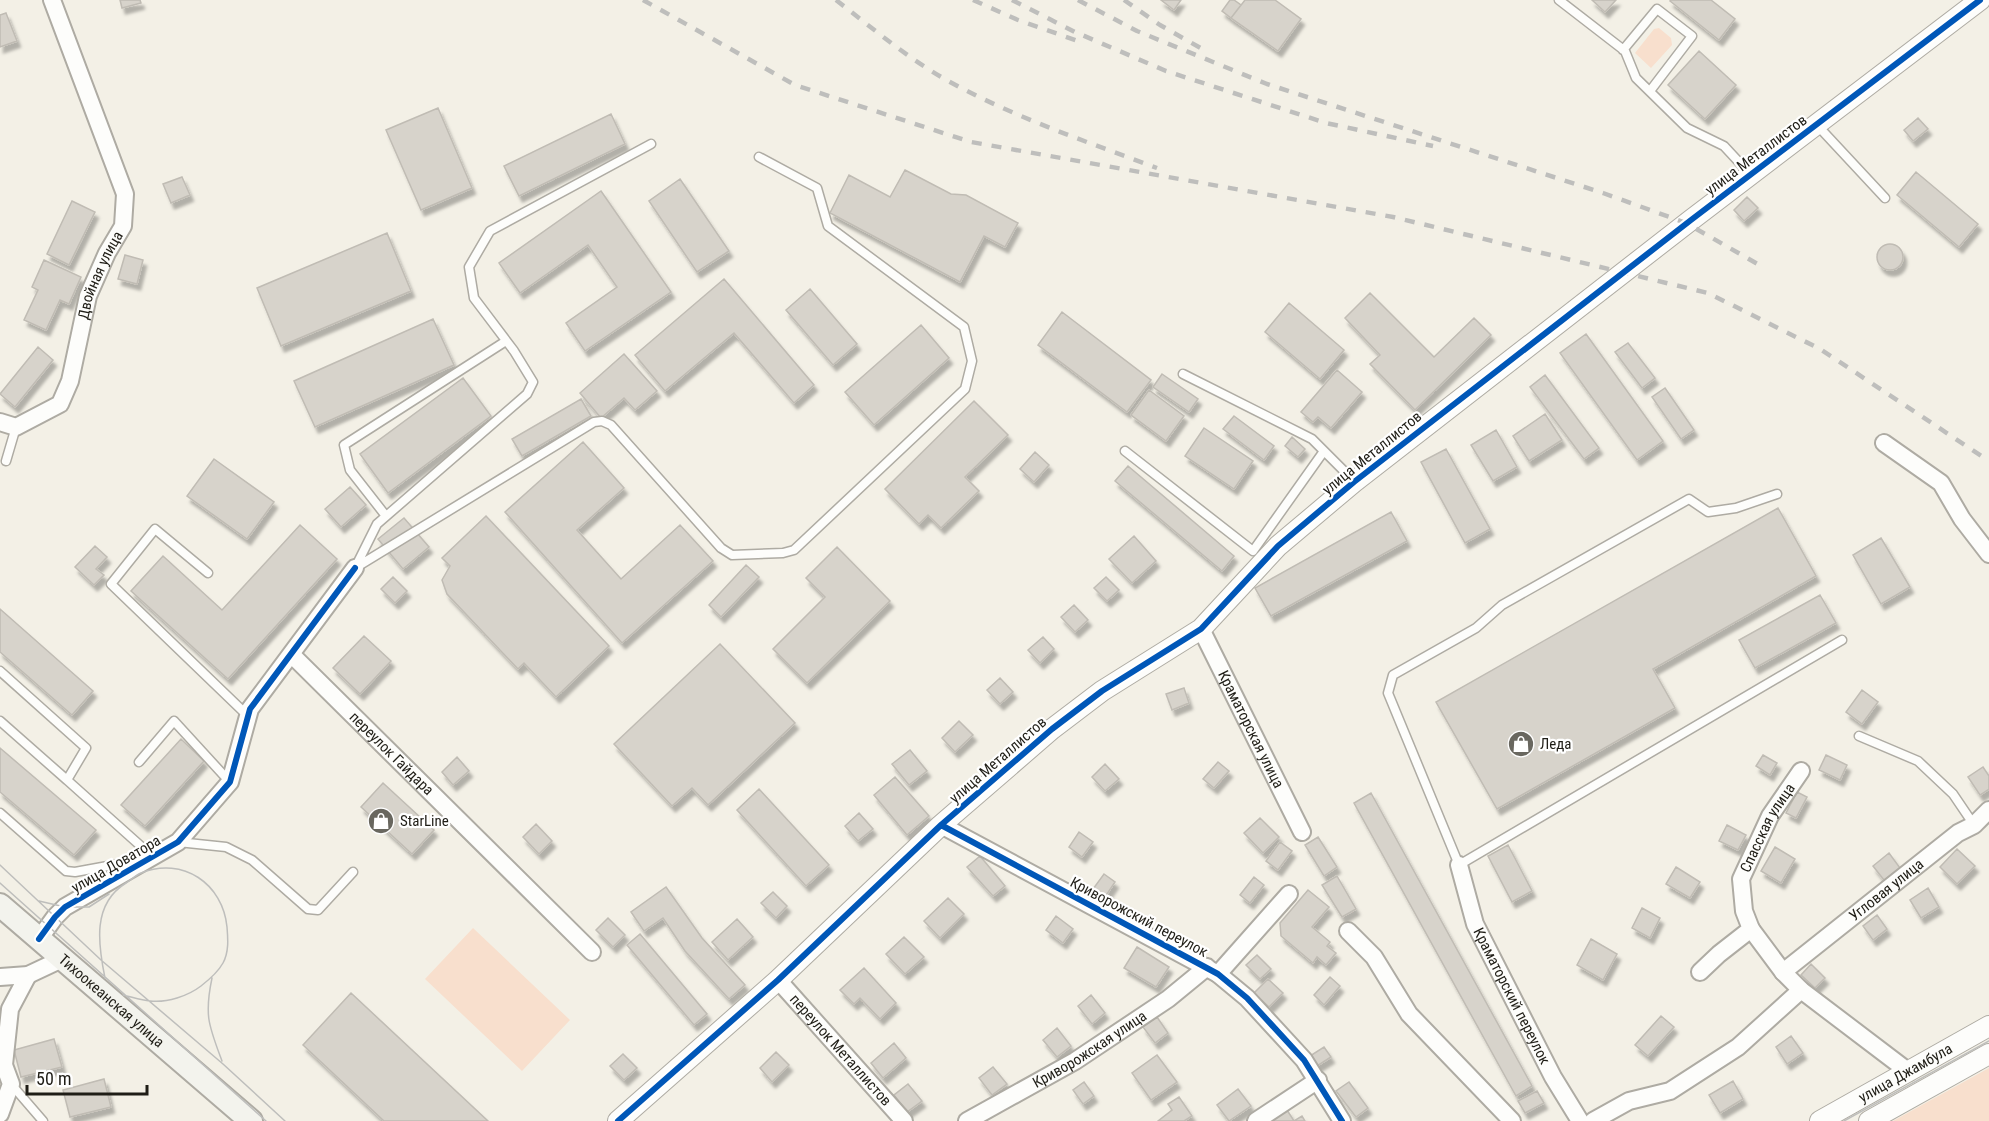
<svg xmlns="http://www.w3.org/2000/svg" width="1989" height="1121" font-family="'Roboto Condensed',sans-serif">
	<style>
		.green { fill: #f8dfcd }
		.building { fill: #d7d3cb; stroke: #c0bcb4; stroke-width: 1.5; filter: url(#shadow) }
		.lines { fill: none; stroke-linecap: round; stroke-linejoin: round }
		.service-casing { stroke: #aeaba3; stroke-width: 11 }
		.minor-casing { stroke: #aeaba3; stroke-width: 20 }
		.tertiary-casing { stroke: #aeaba3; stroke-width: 22 }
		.secondary-casing { stroke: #aeaba3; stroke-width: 26 }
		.service { stroke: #fdfdfb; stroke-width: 8 }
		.minor { stroke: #fdfdfb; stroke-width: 16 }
		.tertiary { stroke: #fdfdfb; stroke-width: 20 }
		.secondary { stroke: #f3f3ed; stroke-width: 22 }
		.tram { stroke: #bebebc; stroke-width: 1.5 }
		.rail { stroke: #bebebc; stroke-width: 4.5; stroke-dasharray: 10 10; stroke-linecap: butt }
		.cycleway-casing { stroke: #fff; stroke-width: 10 }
		.cycleway { stroke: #0057b8; stroke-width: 6 }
		.labels { text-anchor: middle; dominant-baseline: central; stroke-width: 4.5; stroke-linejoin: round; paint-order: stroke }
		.street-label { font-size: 15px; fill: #1f1d16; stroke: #fff }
		.poi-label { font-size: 15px; fill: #1f1d16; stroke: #fff; text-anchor: start }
	</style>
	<defs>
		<filter id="shadow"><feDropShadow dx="3.5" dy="6" stdDeviation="1.5" flood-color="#0004"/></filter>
	</defs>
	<rect width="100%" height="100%" fill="#f3f0e6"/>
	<path class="green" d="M1659 28 1671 38 1672 45 1651 68 1635 53 1654 29Z
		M473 928 570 1020 522 1071 425 979Z
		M1989 1068V1121H1893Z"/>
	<path class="building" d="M120 0H140L141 3 122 8Z
		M1161 0H1181L1174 10Z
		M1230 0H1234L1241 5 1231 18 1222 11Z
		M1245 0H1275L1301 19 1278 51 1231 18Z
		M1592 0H1616L1605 12Z
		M1671 0H1711L1735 19 1719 40 1670 1Z
		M6 13 17 41 0 47V15Z
		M1699 51 1736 85 1705 119 1668 85Z
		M438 108 472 188 421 210 386 130Z
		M611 114 625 144 519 196 504 166Z
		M1918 118 1928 129 1913 141 1904 130Z
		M905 170 951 194 966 195 1018 223 1005 247 984 236 960 282 830 213 849 175 890 197Z
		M1916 172 1978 224 1959 247 1897 195Z
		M182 177 190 195 171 203 163 184Z
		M680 179 729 251 697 272 649 201Z
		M601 191 671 292 585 351 566 323 617 287 588 245 520 293 499 263Z
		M1747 197 1758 208 1744 221 1734 210Z
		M72 201 95 212 69 265 47 254Z
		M387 233 411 291 281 346 257 288Z
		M1877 257a13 13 0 1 1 26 0a13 13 0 1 1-26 0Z
		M125 255 143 260 137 284 118 279Z
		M44 260 81 277 69 304 60 300 46 330 24 320 38 290 32 287Z
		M724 279 814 385 794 403 734 333 665 391 635 355Z
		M810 289 857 344 833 365 786 310Z
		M1370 293 1434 357 1474 318 1491 335 1415 410 1370 364 1380 355 1345 318Z
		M1289 303 1344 350 1320 379 1265 332Z
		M1062 312 1151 380 1127 412 1038 345Z
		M433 319 454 365 315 427 294 381Z
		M921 325 949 358 874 425 845 392Z
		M1586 334 1663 441 1637 460 1560 353Z
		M1628 343 1655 378 1642 388 1615 352Z
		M38 347 53 360 15 407 0 394Z
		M624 354 657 391 635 410 624 398 601 418 580 393Z
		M1337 370 1362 392 1331 428 1318 417 1313 422 1301 412Z
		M1162 374 1198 399 1189 412 1153 387Z
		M1545 375 1599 448 1584 459 1530 387Z
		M463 378 491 416 388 493 360 454Z
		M1665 388 1694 430 1681 439 1652 397Z
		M1149 390 1184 416 1166 441 1131 415Z
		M581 399 591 416 522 456 512 439Z
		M974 401 1008 435 965 477 979 491 941 528 928 515 919 524 885 489Z
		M1545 414 1562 440 1529 461 1513 436Z
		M1234 416 1274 446 1264 460 1223 429Z
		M1204 428 1253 461 1234 489 1185 456Z
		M1496 430 1517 467 1493 481 1471 445Z
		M1292 437 1305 449 1298 457 1285 446Z
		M583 442 624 488 577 530 621 579 680 525 713 561 622 643 505 512Z
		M1446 449 1490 529 1465 543 1421 462Z
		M1035 452 1049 465 1034 482 1020 469Z
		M214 459 274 502 247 539 187 496Z
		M1128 466 1234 556 1222 571 1115 481Z
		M350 487 366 505 341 527 325 509Z
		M1778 508 1816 576 1653 669 1675 708 1497 809 1436 702Z
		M1391 512 1407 541 1271 616 1255 588Z
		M486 516 609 646 556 697 524 663 518 669 447 594 442 580 450 566 442 558Z
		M404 518 429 547 403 569 378 539Z
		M300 525 337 559 228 679 131 591 163 556 222 610Z
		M1134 536 1156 561 1132 583 1109 559Z
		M1881 538 1910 587 1881 604 1853 555Z
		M95 546 107 557 96 569 104 575 94 585 75 567Z
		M837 547 890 601 807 683 773 649 825 597 806 578Z
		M746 565 759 577 721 617 709 605Z
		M393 577 407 591 395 603 381 589Z
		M1106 577 1119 590 1107 601 1094 588Z
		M1820 595 1836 623 1755 668 1739 640Z
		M1074 605 1088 620 1075 632 1061 617Z
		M0 609 93 691 72 715 0 652Z
		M364 636 391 661 360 694 333 668Z
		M1043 637 1054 649 1040 663 1028 650Z
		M720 644 795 723 708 805 692 788 672 806 614 744Z
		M1000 678 1013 692 1000 704 987 690Z
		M1184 688 1189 703 1172 710 1166 694Z
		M1862 690 1878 702 1862 724 1846 712Z
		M959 721 973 735 955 752 942 738Z
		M181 739 204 761 145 826 121 805Z
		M0 748 96 830 74 855 0 792Z
		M910 750 927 771 909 785 892 764Z
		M1763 755 1777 763 1770 775 1756 766Z
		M1826 755 1847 765 1840 780 1819 770Z
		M457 757 469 771 453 785 442 772Z
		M1218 762 1229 771 1214 788 1203 779Z
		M1105 764 1119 779 1105 791 1092 777Z
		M1983 767 1989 776V789L1980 795 1968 777Z
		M895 777 929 816 907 835 874 795Z
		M383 783 434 830 412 854 361 807Z
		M759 789 829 865 806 886 737 810Z
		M1797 792 1807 797 1796 818 1786 813Z
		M1371 793 1532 1086 1516 1096 1354 803Z
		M859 813 873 829 858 841 845 826Z
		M1260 818 1279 837 1263 853 1244 833Z
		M536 824 552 841 539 854 523 837Z
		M1727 825 1746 835 1738 850 1719 841Z
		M1079 832 1093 842 1082 857 1069 847Z
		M1318 837 1337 867 1324 876 1305 845Z
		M1280 842 1292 851 1278 870 1266 861Z
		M1508 845 1532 891 1512 902 1488 856Z
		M1775 847 1795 859 1781 883 1761 871Z
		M1957 849 1975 866 1957 884 1940 867Z
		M1889 853 1900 868 1884 880 1873 866Z
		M980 856 1005 886 993 896 967 867Z
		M1676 867 1700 882 1690 898 1666 884Z
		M1104 874 1115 882 1105 897 1093 889Z
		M1337 876 1356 909 1342 917 1322 885Z
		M1254 877 1264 885 1250 903 1240 895Z
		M666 887 702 938 745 985 729 999 685 951 663 918 644 931 631 912Z
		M1928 888 1939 907 1921 918 1910 900Z
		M1308 890 1329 907 1312 927 1330 942 1327 946 1336 953 1326 965 1317 957 1313 963 1281 936 1280 923Z
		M773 892 787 906 776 918 761 903Z
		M948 898 964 914 940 938 924 921Z
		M1642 908 1660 918 1650 938 1632 928Z
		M1877 915 1887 929 1873 940 1863 926Z
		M1056 916 1073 929 1063 943 1046 930Z
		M608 918 625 935 613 947 596 930Z
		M737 919 753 937 728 960 712 942Z
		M640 934 707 1014 694 1025 627 945Z
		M904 937 924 957 905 974 886 954Z
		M1591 939 1617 954 1603 980 1577 965Z
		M1137 947 1169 967 1156 987 1124 968Z
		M1257 955 1271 969 1260 979 1246 965Z
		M1811 964 1825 978 1815 988 1801 975Z
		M864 968 896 1003 880 1019 860 998 854 1004 840 990Z
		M1330 977 1340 986 1324 1005 1314 995Z
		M1268 979 1283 993 1269 1007 1254 993Z
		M351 993 488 1121H384L303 1045Z
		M1091 995 1105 1013 1092 1024 1078 1006Z
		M1661 1016 1674 1027 1648 1056 1635 1045Z
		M1157 1017 1168 1033 1155 1043 1143 1027Z
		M1057 1028 1071 1046 1057 1057 1043 1040Z
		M1791 1036 1803 1053 1787 1064 1776 1047Z
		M54 1039 62 1067 21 1077 14 1050Z
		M894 1043 906 1058 883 1078 871 1063Z
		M1324 1047 1331 1057 1317 1066 1310 1056Z
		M776 1052 789 1065 772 1082 760 1068Z
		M623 1054 637 1068 624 1080 610 1066Z
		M1157 1055 1177 1082 1151 1100 1132 1073Z
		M993 1067 1007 1084 992 1095 979 1078Z
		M104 1079 111 1107 70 1117 63 1090Z
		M1733 1081 1743 1099 1720 1113 1709 1095Z
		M1084 1082 1094 1096 1083 1104 1073 1090Z
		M1349 1082 1368 1108 1356 1117 1336 1091Z
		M908 1084 922 1101 907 1112 894 1095Z
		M1238 1089 1251 1106 1229 1121 1217 1105Z
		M1537 1091 1544 1103 1525 1113 1518 1101Z
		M1179 1097 1192 1116 1184 1121H1158L1172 1110 1168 1104Z
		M1287 1110 1294 1121 1302 1116 1305 1121H1275L1274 1119Z"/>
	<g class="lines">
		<g class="service-casing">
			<path id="service" d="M1559 0 1625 51 1636 78 1687 128 1724 146 1750 174
				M1623 50 1657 9 1692 36 1650 91
				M1817 125 1885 198
				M1183 374 1312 439 1354 481
				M1125 451 1253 551 1324 451
				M6 461 16 427
				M1777 494 1736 508 1708 512 1689 499 1502 605 1476 628 1393 675 1388 693 1459 865 1842 640
				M386 516 350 470 344 445 506 341
				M355 568 594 422 602 421 611 425 721 548 732 555 783 553 794 550 965 389 972 361 964 327 828 226 817 188 759 157
				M355 568 377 524 527 394 533 382 514 351 474 298 469 267 490 231 651 144
				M208 573 155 529 111 584 248 716
				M0 671 86 748 67 780 153 857
				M0 721 67 780
				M1859 736 1918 761 1953 794 1974 825
				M139 762 174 721 229 781
				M0 813 66 871 75 872 135 861
				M178 842 226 847 252 860 308 909 318 910 353 872
				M11 1084 43 1121"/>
		</g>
		<g class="minor-casing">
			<g id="minor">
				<path id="s1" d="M0 422 16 427 60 404 70 381 88 296 107 253 123 226 125 194 52 0"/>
				<path d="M1884 443 1941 483 1962 519 1989 554"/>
				<path id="s2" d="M1201 629 1302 832"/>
				<path id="s3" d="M292 655 592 952"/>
				<path d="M941 825 1218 974 1247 998 1304 1060 1342 1121"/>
				<path id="s4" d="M1459 865 1475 924 1553 1077 1580 1121"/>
				<path d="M1751 929 1783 972 1801 990 1909 1072"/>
				<path d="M1348 931 1374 957 1409 1014 1512 1121"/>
				<path d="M39 939 55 917 65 907 178 842 230 782 250 709 355 568"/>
				<path id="s5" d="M1700 972 1719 954 1751 929 1744 911 1741 879 1770 816 1801 771"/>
				<path id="s6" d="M1783 972 1958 833 1974 825 1989 810"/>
				<path d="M1218 974 1289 894"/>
				<path d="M0 977 28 975 62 959"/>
				<path id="s7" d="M778 980 904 1121"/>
				<path d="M0 1114 11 1084 4 1065 10 1009 28 975"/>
				<path id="s8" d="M967 1121 1075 1061 1168 999 1207 967"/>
				<path d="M1256 1121 1318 1080"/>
				<path d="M1593 1121 1629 1101 1670 1091 1738 1047 1801 990"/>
			</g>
		</g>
		<g class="tertiary-casing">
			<g id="tertiary">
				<path d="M618 1121 778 980 941 825 1052 729 1102 691 1201 629 1278 546 1354 482 1691 220 1980 0"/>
				<path id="s9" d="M1820 1121 1989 1026"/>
				<path d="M1869 1121 1989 1054"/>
			</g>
		</g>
		<g class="secondary-casing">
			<g id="secondary">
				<path id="s10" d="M0 905 251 1121"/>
			</g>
		</g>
		<use href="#service" class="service"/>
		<use href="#minor" class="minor"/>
		<use href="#tertiary" class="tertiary"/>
		<use href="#secondary" class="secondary"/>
		<path class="tram" d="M0 865 101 960 223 1064 285 1121
			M0 883 266 1121
			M39 901 65 907H89L109 894
			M105 978C98 944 92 904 126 883 131 880 136 875 141 873 183 856 223 884 227 927 228 939 229 952 223 963 218 972 210 979 201 986 188 996 167 1003 150 1001 141 1000 132 997 123 995
			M212 978C204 1016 209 1026 222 1061
			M1844 1121 1989 1041"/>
		<path class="rail" d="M643 0 795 85 971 142 1393 217 1708 293 1820 349 1989 461
			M836 0C871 27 905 56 943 78 1010 116 1085 141 1157 168
			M973 0 1018 20 1078 41
			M1012 0 1075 32 1166 71 1326 123 1433 146
			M1078 0 1137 31 1267 84 1603 193 1686 223 1761 266
			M1124 0 1160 25 1204 50"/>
		<g class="cycleway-casing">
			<path id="cycleway" d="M941 825 1218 974 1247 998 1304 1060 1342 1121
				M39 939 55 917 65 907 178 842 230 782 250 709 355 568
				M618 1121 778 980 941 825 1052 729 1102 691 1201 629 1278 546 1354 482 1691 220 1980 0"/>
		</g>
		<use href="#cycleway" class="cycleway"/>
	</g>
	<defs>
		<g id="shop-disc" transform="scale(1.35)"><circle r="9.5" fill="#69675f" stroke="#fff"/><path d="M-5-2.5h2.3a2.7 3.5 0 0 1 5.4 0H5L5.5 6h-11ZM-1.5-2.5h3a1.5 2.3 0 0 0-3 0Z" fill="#fff"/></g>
	</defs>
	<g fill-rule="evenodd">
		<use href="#shop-disc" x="1521" y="744"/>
		<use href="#shop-disc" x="381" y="821"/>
	</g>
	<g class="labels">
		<g class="street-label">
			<text transform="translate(1756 155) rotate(-37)">улица Металлистов</text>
			<text stroke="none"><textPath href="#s1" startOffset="202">Двойная улица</textPath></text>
			<text transform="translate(1372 453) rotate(-39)">улица Металлистов</text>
			<text stroke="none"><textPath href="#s2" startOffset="112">Краматорская улица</textPath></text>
			<text stroke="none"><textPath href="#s3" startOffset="140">переулок Гайдара</textPath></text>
			<text transform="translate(998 760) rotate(-41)">улица Металлистов</text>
			<text stroke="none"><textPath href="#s5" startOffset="176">Спасская улица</textPath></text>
			<text transform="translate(116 864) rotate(-30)">улица Доватора</text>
			<text stroke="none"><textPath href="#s6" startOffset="132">Угловая улица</textPath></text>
			<text transform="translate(1139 917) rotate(28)">Криворожский переулок</text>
			<text stroke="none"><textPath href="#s4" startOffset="142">Краматорский переулок</textPath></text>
			<text stroke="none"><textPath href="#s10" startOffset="147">Тихоокеанская улица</textPath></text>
			<text stroke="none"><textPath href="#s8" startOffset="142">Криворожская улица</textPath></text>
			<text stroke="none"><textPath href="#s7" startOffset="94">переулок Металлистов</textPath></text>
			<text stroke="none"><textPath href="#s9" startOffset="98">улица Джамбула</textPath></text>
		</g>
		<g class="poi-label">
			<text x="1540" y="744">Леда</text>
			<text x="400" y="821">StarLine</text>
		</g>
	</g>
	<path d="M27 1085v9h120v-9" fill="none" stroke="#1f1d16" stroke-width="3"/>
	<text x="36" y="1085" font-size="18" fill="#1f1d16" stroke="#ffffff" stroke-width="4.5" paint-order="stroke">50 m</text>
</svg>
